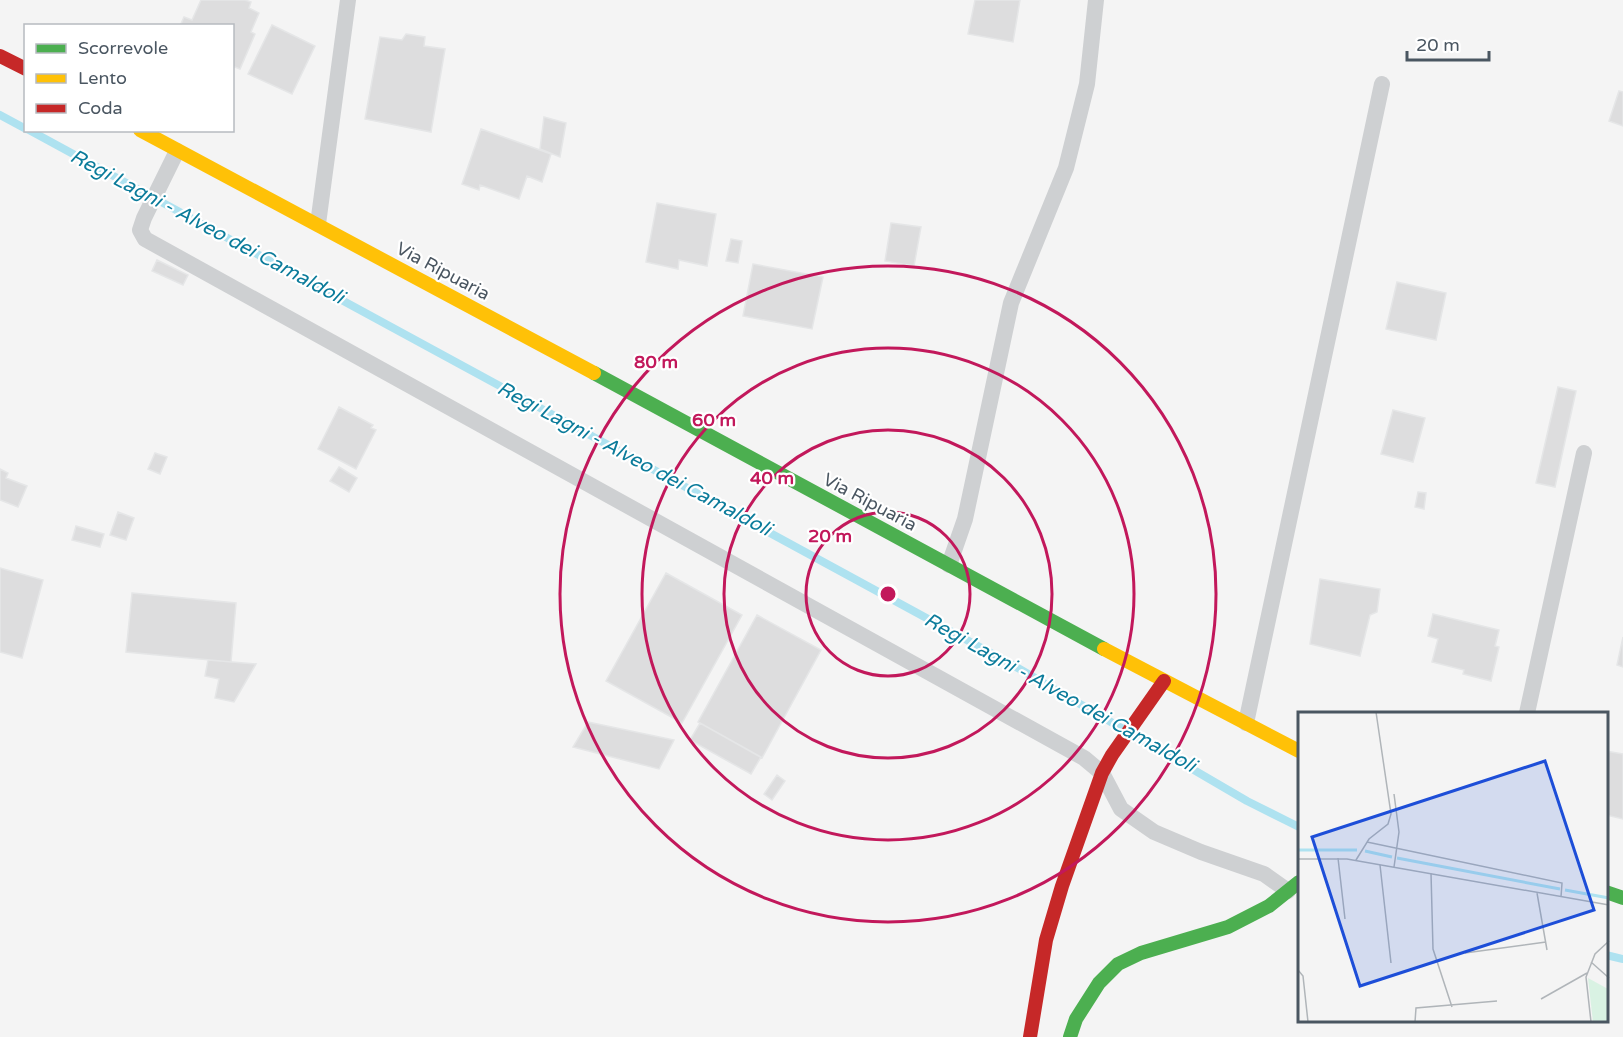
<svg xmlns="http://www.w3.org/2000/svg" width="1623" height="1037" font-family="'Varela Round',sans-serif">
	<style>
		.lines { fill: none; stroke-linecap: round; stroke-linejoin: round }
		.stream { stroke: #aee2f0; stroke-width: 8 }
		.building { fill: #ddddde; stroke: #e5e6e7; stroke-width: 1.5 }
		.lane { stroke: #ced0d2; stroke-width: 16 }
		.fast { stroke: #4caf50; stroke-width: 14 }
		.slow { stroke: #ffc107; stroke-width: 14 }
		.jam { stroke: #c62828; stroke-width: 14 }
		.ring { fill: none; stroke: #c2185b; stroke-width: 3 }
		.labels { text-anchor: middle; dominant-baseline: central; stroke-width: 4.5; stroke-linejoin: round; paint-order: stroke }
		.street-label { font-size: 18px; fill: #4a5661; stroke: #fff }
		.water-label { font-size: 20px; font-style: italic; fill: #0c7c9b; stroke: #fff }
		.inset-river { fill: none; stroke: #aee2f0; stroke-width: 3 }
		.inset-road { fill: none; stroke: #b0b5b9; stroke-width: 1.5 }
		.view { fill: #1d4ed8; fill-opacity: 0.15; stroke: #1d4ed8; stroke-width: 3 }
		.inset-edge { fill: none; stroke: #4a5661; stroke-width: 3 }
		.centre { fill: #c2185b; stroke: #fff; stroke-width: 3 }
		.ring-label { font-size: 18px; text-anchor: middle; font-weight: bold; fill: #c2185b; stroke: #fff; stroke-width: 4.5; stroke-linejoin: round; paint-order: stroke }
	</style>
	<rect width="100%" height="100%" fill="#f4f4f4"/>
	<g class="lines">
		<path class="stream" d="M0 115 26 129
			M29 130 1011 664 1123 729
			M1134 735 1247 801 1299 827
			M1606 955 1623 959"/>
	</g>
	<path class="building" d="M201 0H245L251 2 249 8 259 13 251 32 255 34 240 69 232 66V26H180L184 17 192 20Z
		M975 0H1020L1013 42 968 34Z
		M272 25 315 46 292 94 248 74Z
		M406 34 425 37 424 46 445 49 431 132 365 119 380 37 402 40Z
		M1619 91 1623 92V126L1609 121Z
		M544 117 566 123 560 157 540 149Z
		M481 129 551 154 542 182 527 176 519 199 480 185 479 190 462 184Z
		M657 203 716 214 707 266 679 260 678 269 646 262Z
		M891 223 921 227 914 266 885 261Z
		M731 239 742 241 738 263 726 261Z
		M157 260 188 275 183 285 152 271Z
		M753 264 823 277 812 329 743 316Z
		M1397 282 1446 293 1436 340 1386 329Z
		M1558 387 1576 391 1555 487 1536 483Z
		M339 407 373 425 371 428 376 430 356 469 318 449Z
		M1393 410 1425 418 1413 462 1381 454Z
		M155 453 167 457 160 474 148 469Z
		M339 467 357 478 349 492 330 481Z
		M0 469 8 473 6 478 27 486 18 507 0 500Z
		M1418 492 1426 493 1424 509 1415 507Z
		M118 512 134 518 126 540 110 535Z
		M76 526 104 534 100 547 72 540Z
		M0 568 43 580 22 658 0 652Z
		M666 573 742 615 682 723 606 681Z
		M1320 579 1380 589 1377 612 1370 615 1360 656 1310 644Z
		M132 593 236 603 231 662 126 652Z
		M1433 614 1499 630 1495 646 1499 647 1491 681 1463 674 1464 670 1432 662 1438 639 1428 636Z
		M757 615 821 650 762 758 698 722Z
		M1623 637V667L1617 665Z
		M208 660 256 664 234 702 215 698 219 679 205 676Z
		M588 722 674 740 659 769 573 747Z
		M700 723 761 757 751 774 690 740Z
		M1606 751 1623 754V819L1606 815Z
		M777 775 785 781 772 800 764 794Z"/>
	<g class="lines">
		<path class="lane" d="M177 151 144 218 140 230 145 239 1084 758 1102 773 1121 809 1154 832 1201 852 1264 874 1288 891
			M318 224 348 0
			M949 565 965 519 1011 303 1066 168 1087 84 1096 0
			M1527 713 1584 453
			M1246 723 1382 84"/>
		<path class="fast" d="M594 373 1104 649
			M1606 892 1623 898
			M1070 1037 1076 1019 1099 983 1118 964 1141 953 1228 927 1269 906 1299 882"/>
		<path class="slow" d="M140 130 594 373
			M1104 649 1299 751"/>
		<path class="jam" d="M0 56 26 69
			M1030 1037 1046 940 1062 886 1102 773 1112 755 1164 681"/>
	</g>
	<g class="ring">
		<circle cx="888" cy="594" r="82"/>
		<circle cx="888" cy="594" r="164"/>
		<circle cx="888" cy="594" r="246"/>
		<circle cx="888" cy="594" r="328"/>
	</g>
	<g class="labels">
		<g class="street-label">
			<text transform="translate(443 271) rotate(28)">Via Ripuaria</text>
			<text transform="translate(870 502) rotate(28)">Via Ripuaria</text>
		</g>
		<g class="water-label">
			<text transform="translate(207 227) rotate(28)">Regi Lagni - Alveo dei Camaldoli</text>
			<text transform="translate(634 459) rotate(28)">Regi Lagni - Alveo dei Camaldoli</text>
			<text transform="translate(1060 693) rotate(29)">Regi Lagni - Alveo dei Camaldoli</text>
		</g>
	</g>
	<g transform="translate(1298 712)">
		<rect width="310" height="310" fill="#f4f4f4"/>
		<path d="M290 266 310 277V310H295Z" fill="#d9f2e3"/>
		<path class="inset-river" d="M0 138H59M67 139 94 145M99 146 262 177M267 178 311 186"/>
		<path class="inset-road" d="M96 82 101 120 96 155M69 130 264 171 263 185M40 146 47 207M0 147H49L311 193M58 148 71 127 90 112 93 102 78 0M82 153 93 251M133 161 135 237 154 295M239 181 249 238M167 241 248 230M293 250 311 266M0 258 5 264 10 310M243 287 289 261M117 310 118 296 199 289M293 310 288 265 297 242 311 229"/>
		<path class="view" d="M247 49 296 198 62 274 14 125Z"/>
		<rect width="310" height="310" class="inset-edge"/>
	</g>
	<circle cx="888" cy="594" r="9" class="centre"/>
	<g class="ring-label">
		<text x="656" y="368">80 m</text>
		<text x="714" y="426">60 m</text>
		<text x="772" y="484">40 m</text>
		<text x="830" y="542">20 m</text>
	</g>
	<rect x="24" y="24" width="210" height="108" fill="#ffffff" stroke="#b7bbc0" stroke-width="1.5"/>
	<rect x="36" y="44" width="30" height="9" fill="#4caf50" stroke="#b7bbc0" stroke-width="1.5"/>
	<text x="78" y="54" font-size="18" fill="#4a5661">Scorrevole</text>
	<rect x="36" y="74" width="30" height="9" fill="#ffc107" stroke="#b7bbc0" stroke-width="1.5"/>
	<text x="78" y="84" font-size="18" fill="#4a5661">Lento</text>
	<rect x="36" y="104" width="30" height="9" fill="#c62828" stroke="#b7bbc0" stroke-width="1.5"/>
	<text x="78" y="114" font-size="18" fill="#4a5661">Coda</text>
	<path d="M1407 51v9h82v-9" fill="none" stroke="#4a5661" stroke-width="3"/>
	<text x="1416" y="51" font-size="18" fill="#4a5661" stroke="#ffffff" stroke-width="4.5" paint-order="stroke">20 m</text>
</svg>
